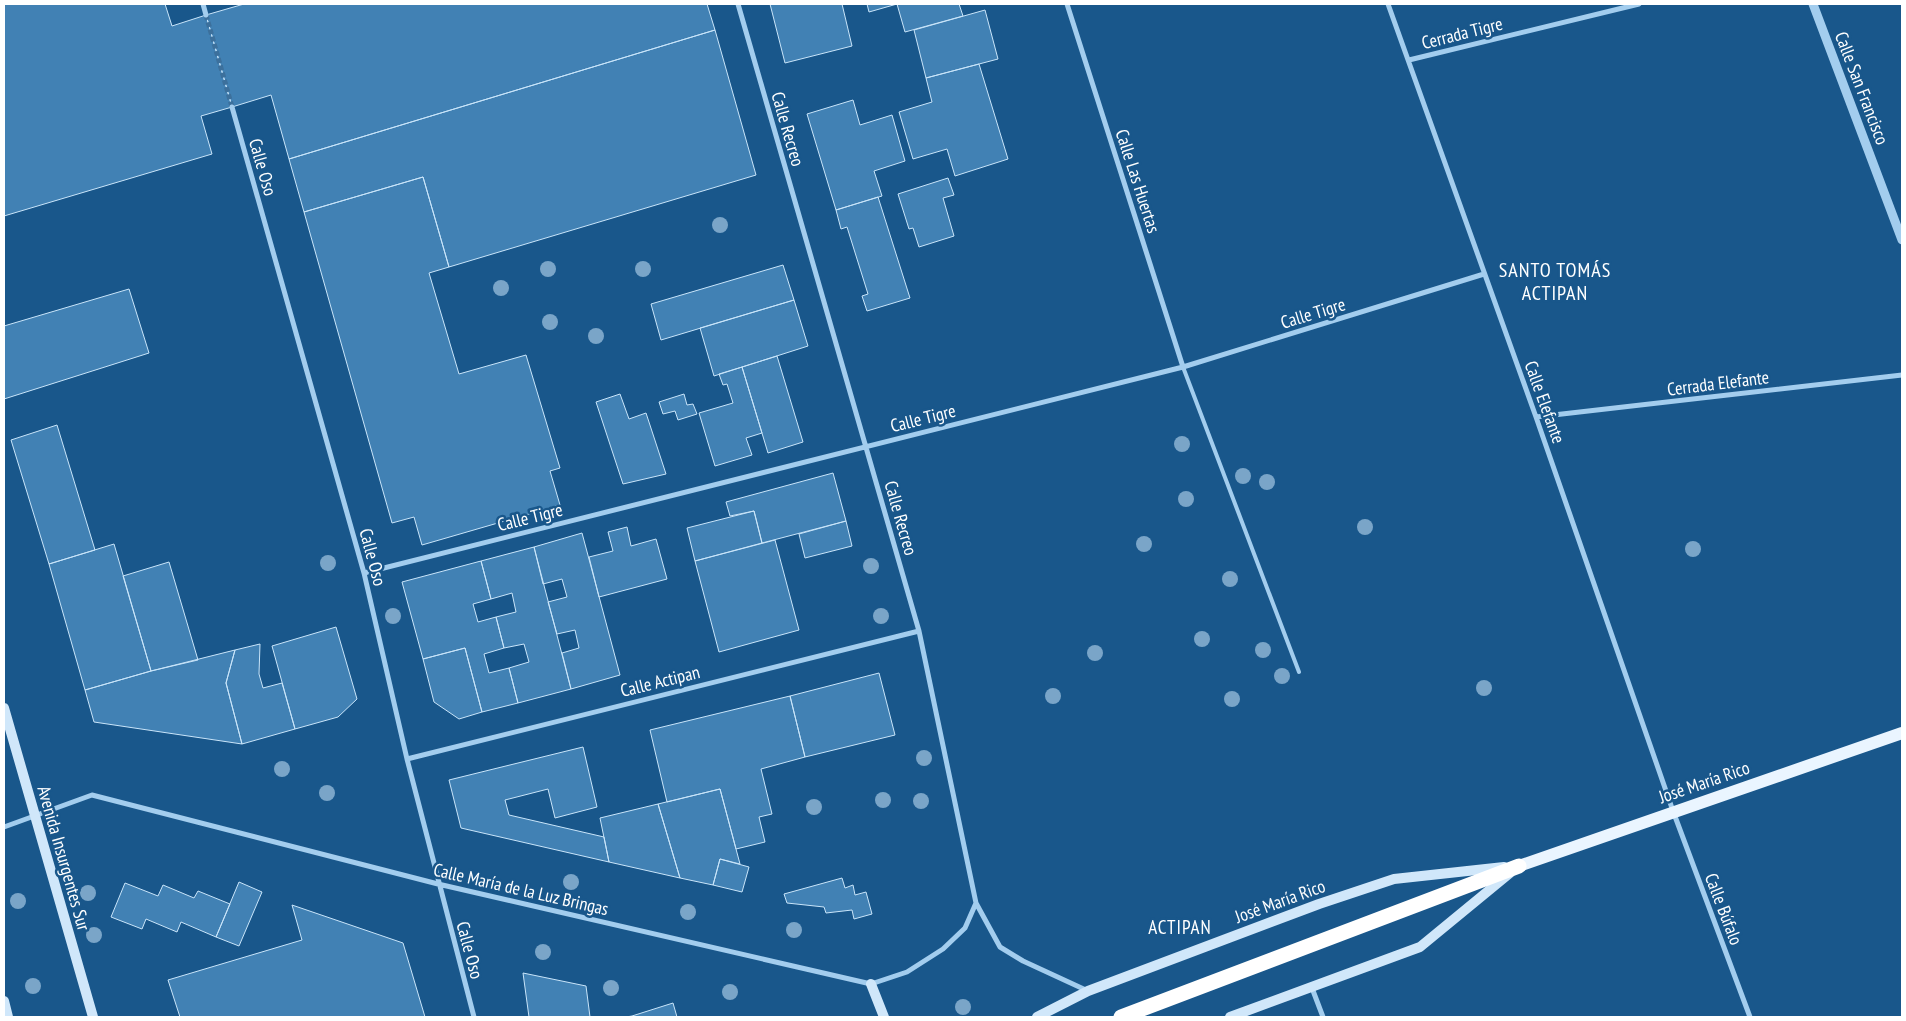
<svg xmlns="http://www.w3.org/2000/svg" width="1906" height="1021" font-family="'PT Sans Narrow',sans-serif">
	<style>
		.building { fill: #4181b4; stroke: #c9e5fa }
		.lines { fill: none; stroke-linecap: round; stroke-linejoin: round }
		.minor-tunnel { stroke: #3c709c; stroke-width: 5; stroke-dasharray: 5 2.5; stroke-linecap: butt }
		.service { stroke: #a3cdee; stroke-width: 4 }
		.minor { stroke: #a3cdee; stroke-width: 5 }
		.tertiary { stroke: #a3cdee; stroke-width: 9 }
		.secondary { stroke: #d0e7fa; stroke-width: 10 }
		.primary { stroke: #eaf5ff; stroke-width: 12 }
		.motorway { stroke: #fff; stroke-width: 15 }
		.tree { fill: #7aa5c8 }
		.labels { text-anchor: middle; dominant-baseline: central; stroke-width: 5; stroke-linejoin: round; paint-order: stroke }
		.street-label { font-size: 18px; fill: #fff; stroke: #19578b }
		.neighbourhood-label { font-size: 19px; letter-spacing: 1px; fill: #fff; stroke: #19578b }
		.quarter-label { font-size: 20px; letter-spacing: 1px; fill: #fff; stroke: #19578b }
	</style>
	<rect width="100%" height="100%" fill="#19578b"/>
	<path class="building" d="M4 4H165L172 26 206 15 232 107 201 116 212 154 4 216Z
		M244 4H707L715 30 289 159 271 95 232 107 206 15Z
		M770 4H842L852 46 785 63Z
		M867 4H959L963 16 905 32 897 4 869 12Z
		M985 10 998 59 926 78 914 30Z
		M715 30 756 175 449 267 423 177 304 212 289 159Z
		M979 64 1008 159 955 176 947 149 913 159 899 112 932 102 926 78Z
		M853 100 860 125 892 115 905 161 874 171 882 196 836 210 807 114Z
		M423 177 449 267 429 273 459 374 526 355 560 468 550 471 560 505 422 545 414 517 392 523 304 212Z
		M948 178 954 195 943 198 954 236 919 247 913 228 909 229 898 194Z
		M878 197 910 298 867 311 862 296 868 294 847 227 841 229 836 210Z
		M783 265 794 300 661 340 651 304Z
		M129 289 149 353 4 399V326Z
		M794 300 808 346 714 376 700 328Z
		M777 356 803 442 768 453 742 367Z
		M742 367 762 433 746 438 752 455 715 466 699 413 733 403 727 384 723 385 719 374Z
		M620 394 629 419 646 413 666 474 623 484 596 402Z
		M684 394 687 405 693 404 697 414 678 420 675 411 663 414 659 402Z
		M57 425 95 550 49 564 11 440Z
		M833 473 846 521 762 543 754 511 730 516 726 502Z
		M754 511 762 543 695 561 687 528Z
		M846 521 852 546 805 558 799 534Z
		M627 527 631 546 656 539 667 579 599 597 589 557 613 551 608 532Z
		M582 533 620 675 571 689 562 653 579 648 575 630 557 634 548 602 567 597 562 579 543 584 534 547Z
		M775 540 799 630 719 652 695 561Z
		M114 544 151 671 85 690 49 564Z
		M534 547 571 689 518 703 509 668 529 662 524 644 504 648 496 617 516 612 512 593 491 599 481 561Z
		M481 561 491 599 473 604 478 622 496 617 504 648 484 654 489 673 509 668 518 703 482 712 465 648 423 659 402 582Z
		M169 562 198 660 151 671 123 576Z
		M336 627 357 699 338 717 295 729 272 646Z
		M260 644 259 674 263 688 282 683 295 729 242 744 226 683 235 650Z
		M465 648 482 712 459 719 434 702 423 659Z
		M235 650 226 683 242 744 94 722 85 690 151 671Z
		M879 673 895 735 805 757 790 696Z
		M790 696 805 757 761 769 772 814 759 817 765 842 736 849 720 789 667 802 650 730Z
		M583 747 597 807 555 818 548 789 505 800 509 815 604 837 609 862 461 828 449 780Z
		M720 789 740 864 720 859 713 885 680 878 658 804Z
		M658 804 680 878 609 862 600 818Z
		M720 859 749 867 742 892 713 885Z
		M842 878 845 888 853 885 855 895 866 892 872 914 854 919 852 910 826 913 824 907 787 903 784 894Z
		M239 882 262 892 239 946 216 937Z
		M125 883 158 896 163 885 194 898 198 891 230 904 216 937 181 922 177 932 146 919 142 929 111 917Z
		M292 905 403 943 425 1017H180L168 980 302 940Z
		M523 973 586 986 590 1017H529Z
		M673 1003 677 1017H626L632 1016Z"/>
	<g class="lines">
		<path class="minor-tunnel" d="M206 15 232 107"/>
		<path class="service" d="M1183 367 1299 672"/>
		<path class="minor" d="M203 4 206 15
			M738 4 919 631 976 903 1000 947 1023 961 1088 991
			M1067 4 1183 367
			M1388 4 1536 417 1673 811 1750 1017
			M1409 60 1639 4
			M232 107 364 573 407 759 474 1017
			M1536 417 1902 375
			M364 573 1183 367 1484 274
			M407 759 919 631
			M4 827 92 795 438 884 871 984 907 972 943 949 965 928 976 903
			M1312 988 1323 1017"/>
		<path class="tertiary" d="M1813 4 1902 240"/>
		<path class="secondary" d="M4 708 93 1017
			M871 984 884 1017
			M4 1001 8 1017
			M1037 1017 1088 991 1319 904 1394 879 1504 867
			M1230 1017 1420 947 1510 873"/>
		<path class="primary" d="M1519 866 1902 733"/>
		<path class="motorway" d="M1121 1017 1519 866"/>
	</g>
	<g class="tree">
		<circle cx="720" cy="225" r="8"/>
		<circle cx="548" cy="269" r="8"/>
		<circle cx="643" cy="269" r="8"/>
		<circle cx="501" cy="288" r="8"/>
		<circle cx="550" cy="322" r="8"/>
		<circle cx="596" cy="336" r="8"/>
		<circle cx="1182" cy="444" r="8"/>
		<circle cx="1243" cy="476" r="8"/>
		<circle cx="1267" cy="482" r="8"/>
		<circle cx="1186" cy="499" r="8"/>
		<circle cx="1365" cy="527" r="8"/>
		<circle cx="1144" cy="544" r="8"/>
		<circle cx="1693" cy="549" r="8"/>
		<circle cx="328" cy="563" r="8"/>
		<circle cx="871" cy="566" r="8"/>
		<circle cx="1230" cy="579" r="8"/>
		<circle cx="393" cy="616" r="8"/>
		<circle cx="881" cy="616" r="8"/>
		<circle cx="1202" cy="639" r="8"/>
		<circle cx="1263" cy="650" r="8"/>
		<circle cx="1095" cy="653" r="8"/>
		<circle cx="1282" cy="676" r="8"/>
		<circle cx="1484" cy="688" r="8"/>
		<circle cx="1053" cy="696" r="8"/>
		<circle cx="1232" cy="699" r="8"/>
		<circle cx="924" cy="758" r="8"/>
		<circle cx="282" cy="769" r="8"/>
		<circle cx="327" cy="793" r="8"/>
		<circle cx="883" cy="800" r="8"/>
		<circle cx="921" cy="801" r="8"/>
		<circle cx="814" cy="807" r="8"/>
		<circle cx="571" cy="882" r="8"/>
		<circle cx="88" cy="893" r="8"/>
		<circle cx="18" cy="901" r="8"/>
		<circle cx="688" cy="912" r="8"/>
		<circle cx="794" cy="930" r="8"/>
		<circle cx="94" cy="935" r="8"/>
		<circle cx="543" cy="952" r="8"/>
		<circle cx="33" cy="986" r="8"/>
		<circle cx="611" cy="988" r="8"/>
		<circle cx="730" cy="992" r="8"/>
		<circle cx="963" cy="1007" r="8"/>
	</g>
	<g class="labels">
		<g class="street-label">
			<text transform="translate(1462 33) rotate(-14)">Cerrada Tigre</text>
			<text transform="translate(1862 88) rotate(69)">Calle San Francisco</text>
			<text transform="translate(788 129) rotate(74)">Calle Recreo</text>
			<text transform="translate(263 167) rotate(74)">Calle Oso</text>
			<text transform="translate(1138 181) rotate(72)">Calle Las Huertas</text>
			<text transform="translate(1313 313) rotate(-17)">Calle Tigre</text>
			<text transform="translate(1718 383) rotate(-7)">Cerrada Elefante</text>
			<text transform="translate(1545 402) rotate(70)">Calle Elefante</text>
			<text transform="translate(923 418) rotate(-14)">Calle Tigre</text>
			<text transform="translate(530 517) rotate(-14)">Calle Tigre</text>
			<text transform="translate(901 518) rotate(74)">Calle Recreo</text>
			<text transform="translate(373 557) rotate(75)">Calle Oso</text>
			<text transform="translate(660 681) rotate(-14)">Calle Actipan</text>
			<text transform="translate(1704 782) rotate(-19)">José María Rico</text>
			<text transform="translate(64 858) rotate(74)">Avenida Insurgentes Sur</text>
			<text transform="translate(521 889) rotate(13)">Calle María de la Luz Bringas</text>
			<text transform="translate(1280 901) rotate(-20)">José María Rico</text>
			<text transform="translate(1724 909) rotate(69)">Calle Búfalo</text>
			<text transform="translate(470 950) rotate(75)">Calle Oso</text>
		</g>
		<g class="neighbourhood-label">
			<text x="1180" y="927">ACTIPAN</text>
		</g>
		<g class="quarter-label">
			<text x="1555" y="270">SANTO TOMÁS<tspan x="1555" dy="23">ACTIPAN</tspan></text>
		</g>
	</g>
	<rect width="1906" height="1021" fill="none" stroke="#ffffff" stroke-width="10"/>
</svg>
